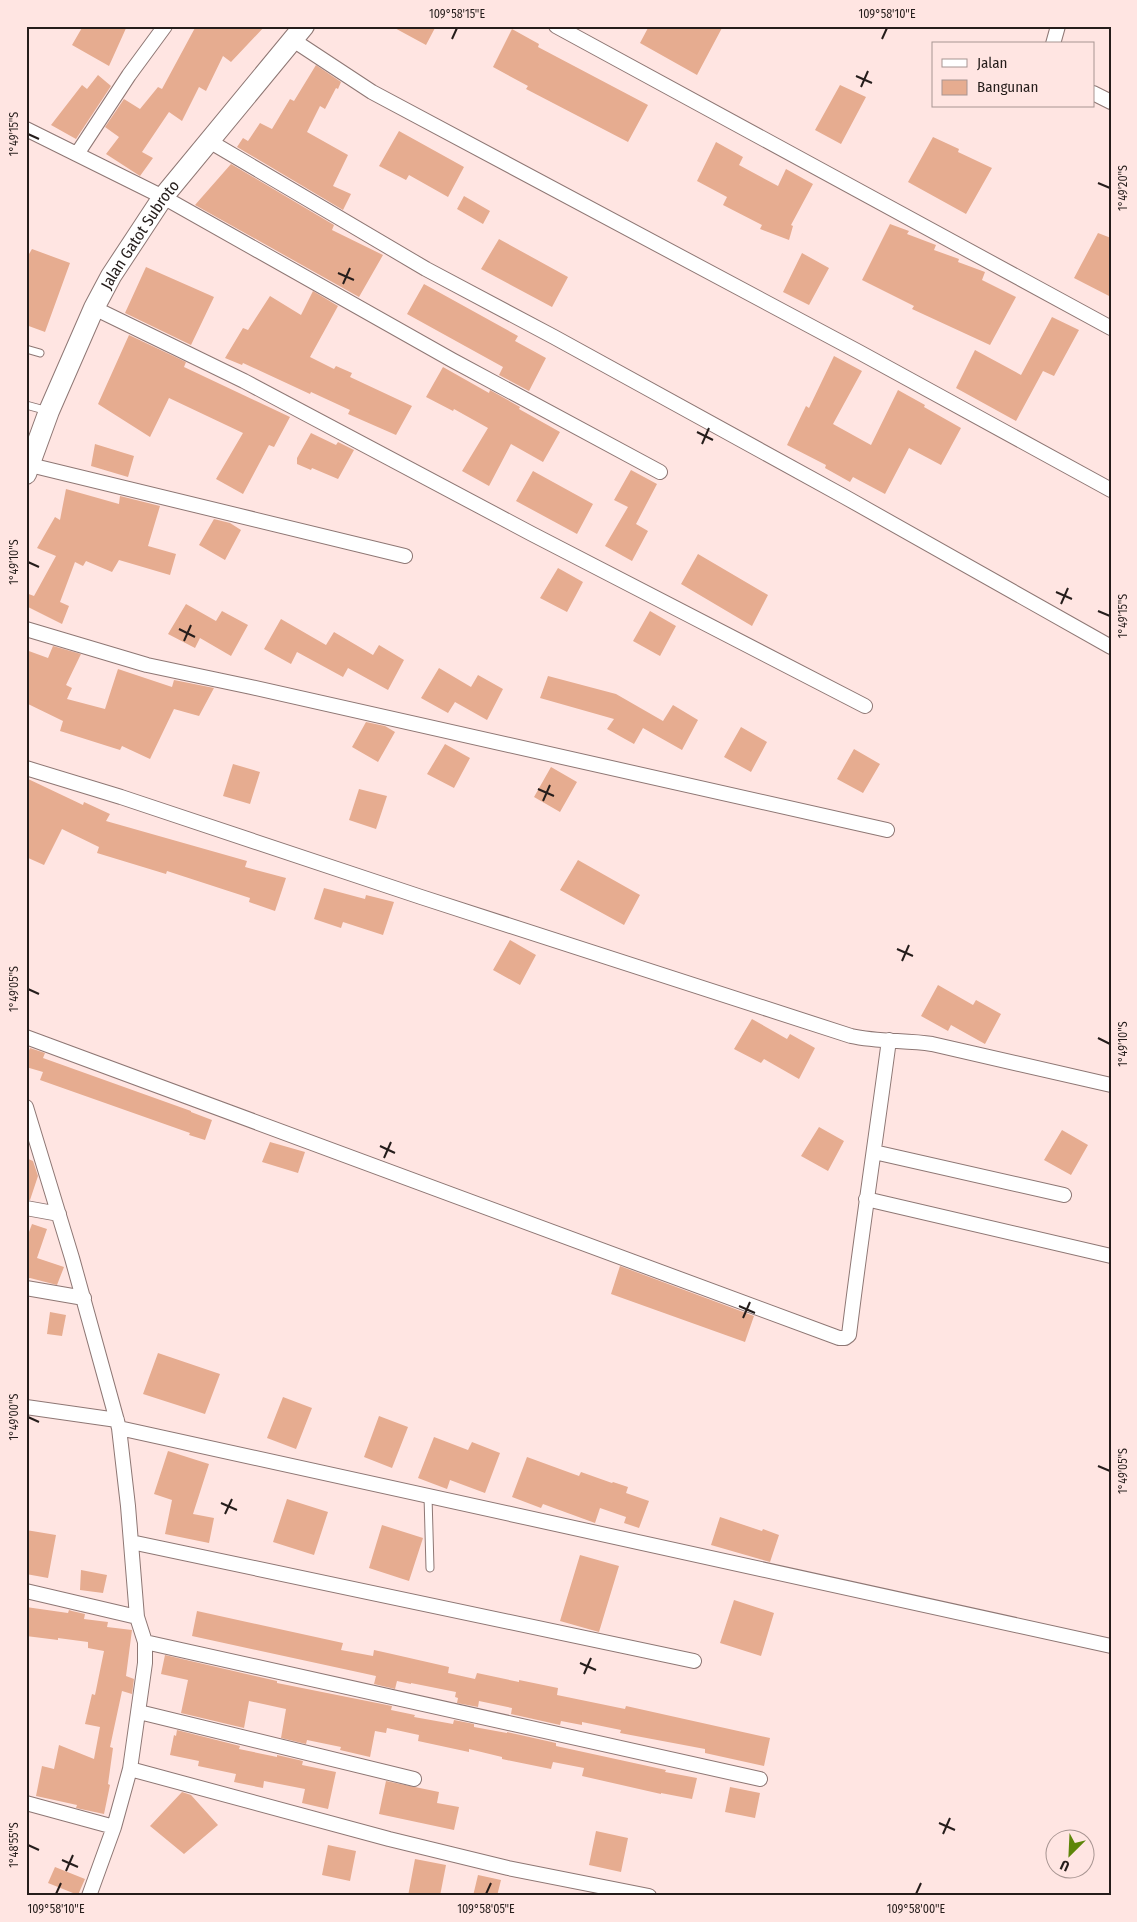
<svg xmlns="http://www.w3.org/2000/svg" width="1137" height="1922" font-family="'Fira Sans Condensed',sans-serif">
	<style>
		.building { fill: #e6ac90 }
		.lines { fill: none; stroke-linecap: round; stroke-linejoin: round }
		.lane-casing { stroke: #8e7774; stroke-width: 9 }
		.street-casing { stroke: #8e7774; stroke-width: 16 }
		.secondary-casing { stroke: #8e7774; stroke-width: 22 }
		.lane { stroke: #fff; stroke-width: 7 }
		.street { stroke: #fff; stroke-width: 14 }
		.secondary { stroke: #fff; stroke-width: 20 }
		.ticks { fill: none; stroke: #251d1b; stroke-width: 2 }
		.labels { text-anchor: middle; dominant-baseline: central; stroke-width: 4.5; stroke-linejoin: round; paint-order: stroke }
		.street-label { font-size: 16px; fill: #251d1b; stroke: #ffe5e2 }
		.neatline { fill: none; stroke: #251d1b; stroke-width: 2 }
		.ticks-label { font-size: 12px; text-anchor: middle; fill: #251d1b }
	</style>
	<rect width="100%" height="100%" fill="#ffe5e2"/>
	<path class="building" d="M83 26H127L109 66 72 45Z
		M196 26H265L231 62 223 56 206 91 199 87 182 121 169 112 142 152 153 158 140 176 106 154 119 137 105 127 124 99 140 109 158 87 162 89Z
		M391 26H436L426 45Z
		M649 26H723L697 75 640 43Z
		M512 29 539 44 538 47 648 105 628 142 526 89 528 86 493 67Z
		M316 65 341 82 338 89 336 88 325 109 320 106 307 132 348 155 333 186 351 194 343 210 237 147 243 138 248 141 260 123 272 129 290 99 294 101Z
		M98 75 111 86 76 139 51 125 82 85 87 89Z
		M840 85 866 97 841 144 815 130Z
		M399 131 464 167 448 197 409 175 406 180 379 166Z
		M933 137 959 149 958 152 992 168 966 214 908 182Z
		M716 142 743 157 739 165 778 186 786 169 813 184 791 225 793 226 789 240 760 229 762 225 723 205 727 197 697 181Z
		M231 164 334 225 332 230 383 255 359 297 195 205Z
		M464 196 490 211 483 224 457 209Z
		M890 224 909 231 907 234 936 245 934 250 959 259 958 262 985 272 982 280 1016 297 990 345 912 309 914 306 862 280Z
		M1098 233 1111 238V297L1074 278Z
		M499 239 568 277 552 307 481 269Z
		M32 249 70 263 45 332 26 325V259Z
		M802 253 829 268 809 305 783 292Z
		M146 267 214 297 191 345 125 313Z
		M424 284 518 336 515 341 546 358 529 391 499 375 503 367 407 314Z
		M313 291 338 306 310 357 334 369 336 366 352 373 350 377 412 406 396 435 348 414 350 410 311 392 310 394 243 363 242 365 225 358 243 328 248 330 270 296 301 315Z
		M1052 317 1079 330 1054 376 1043 371 1016 421 956 388 975 350 1021 375Z
		M129 335 186 362 184 367 290 417 274 447 269 445 243 494 216 479 243 433 169 398 150 437 98 404Z
		M834 356 862 371 833 424 871 445 898 390 925 405 924 407 961 428 941 465 909 448 885 494 853 477 850 482 825 468 826 465 787 445 806 406 809 408Z
		M443 367 489 393 490 390 520 407 519 409 560 432 543 462 511 444 489 486 462 471 488 428 454 409 453 411 426 397Z
		M311 433 336 445 338 442 354 450 338 479 312 468 311 470 297 464V458Z
		M95 444 134 456 128 477 91 466Z
		M631 470 657 484 636 524 648 531 632 561 605 546 628 507 614 500Z
		M533 471 593 504 577 534 516 501Z
		M66 489 119 504 120 496 160 506 148 546 176 554 170 575 119 560 112 572 86 561 83 566 75 562 60 602 69 606 62 624 26 606V593L34 596 56 556 37 548 55 517 60 520Z
		M214 519 230 523 241 530 225 560 199 545Z
		M698 554 768 595 752 626 681 584Z
		M558 568 583 582 567 612 540 598Z
		M186 604 216 621 222 611 248 625 231 656 200 638 195 648 168 634Z
		M650 611 676 626 660 656 633 641Z
		M281 619 326 645 334 632 373 655 379 645 404 660 388 690 348 668 343 677 297 652 291 664 264 649Z
		M53 646 81 654 66 685 72 688 67 699 105 709 118 669 172 687 174 680 214 688 199 716 174 709 150 759 122 746 120 750 60 731 63 721 26 703V650L48 658Z
		M439 668 471 687 478 675 503 689 487 720 455 702 448 713 421 698Z
		M548 676 616 694 663 721 673 705 698 720 682 750 643 728 634 744 607 729 614 719 540 698Z
		M366 722 385 726 395 732 378 762 352 747Z
		M741 727 767 742 751 772 724 757Z
		M445 744 470 758 454 788 427 774Z
		M854 749 880 764 863 793 837 779Z
		M233 764 260 772 250 804 223 796Z
		M551 767 577 782 560 812 534 797Z
		M26 778 83 805 84 802 110 814 106 821 247 861 245 867 286 878 275 911 249 902 250 898 167 871 166 874 97 853 99 847 62 829 44 865 26 857Z
		M359 789 387 796 376 829 349 820Z
		M578 860 640 895 624 925 560 890Z
		M324 888 365 899 366 895 394 902 383 935 343 922 341 928 314 919Z
		M510 940 536 955 520 985 493 970Z
		M938 985 973 1005 976 1000 1001 1014 985 1044 951 1025 948 1031 921 1016Z
		M752 1019 787 1039 790 1034 815 1048 799 1079 764 1059 761 1063 734 1049Z
		M30 1048 45 1053 43 1058 191 1111V1112L212 1120 205 1140 189 1135 190 1133 40 1080 43 1072 26 1067V1058Z
		M819 1127 844 1141 828 1171 801 1156Z
		M1062 1130 1088 1145 1071 1175 1044 1160Z
		M270 1142 305 1152 298 1173 262 1162Z
		M26 1158 33 1161 38 1176 30 1200 26 1199Z
		M32 1224 47 1229 37 1258 64 1267 57 1285 30 1278 26 1279V1240Z
		M620 1266 754 1316 745 1342 611 1294Z
		M50 1312 66 1315 62 1336 47 1334Z
		M158 1353 220 1374 205 1414 143 1394Z
		M283 1397 312 1408 296 1449 267 1438Z
		M379 1416 408 1427 392 1468 364 1457Z
		M434 1437 468 1450 472 1442 500 1453 485 1493 450 1480 447 1489 418 1478Z
		M168 1451 209 1464 193 1514 214 1518 209 1543 165 1534 172 1500 154 1494Z
		M527 1457 579 1476 581 1472 612 1483 613 1482 628 1487 626 1493 649 1501 639 1528 624 1523 626 1517 600 1508 595 1523 543 1504 541 1508 512 1497Z
		M287 1499 328 1512 314 1555 273 1542Z
		M720 1517 762 1531 763 1529 779 1535 770 1562 711 1545Z
		M382 1525 423 1538 409 1581 369 1568Z
		M26 1530 56 1535 48 1578 26 1574Z
		M580 1555 619 1566 599 1632 560 1621Z
		M81 1570 107 1575 103 1593 80 1590Z
		M734 1600 774 1613 761 1656 720 1643Z
		M26 1607 68 1613 69 1610 72 1611 85 1614 84 1619 108 1622 107 1627 132 1630 126 1676 134 1679 132 1694 122 1691 110 1747 113 1748 108 1784 110 1785 104 1814 76 1808 77 1805 36 1796 42 1766 54 1769 59 1745 94 1759 100 1727 85 1724 92 1694 95 1695 104 1651 88 1648V1642L58 1638V1640L26 1636Z
		M197 1611 343 1643 341 1650 373 1656 374 1650 392 1654 449 1667 448 1673 475 1679 477 1673 519 1682V1680L558 1688 557 1695 625 1709 626 1706 770 1738 764 1766 705 1753V1749L620 1733 621 1730 582 1722V1725L561 1721 560 1725 511 1714 512 1708 479 1701 478 1707 457 1703 458 1698 455 1697 456 1692 411 1683V1684L397 1681 395 1689 374 1684 376 1676 192 1636Z
		M165 1655 277 1681V1683L392 1706 391 1710 415 1715 414 1717 453 1724 454 1720 474 1724V1727L507 1733V1732L556 1743V1746L666 1770 665 1772 697 1778 692 1799 661 1793V1794L582 1776 584 1768 553 1762 551 1769 502 1759V1757L469 1749V1752L418 1741 419 1735 387 1728 386 1733 375 1731 370 1757 340 1750 341 1747 307 1740 306 1744 281 1738 286 1709 249 1701 244 1728 181 1713 188 1680 161 1674Z
		M177 1730 240 1746 239 1749 277 1757V1755L303 1761 302 1765 336 1772 328 1809 302 1803 305 1789 264 1781 263 1788 234 1782 236 1774 198 1766 199 1761 170 1755 174 1735 176 1736Z
		M386 1781 439 1792 437 1803 459 1807 454 1830 379 1814Z
		M730 1787 760 1793 755 1818 725 1812Z
		M182 1792 191 1795 218 1825 184 1854 150 1826Z
		M596 1831 628 1838 621 1872 589 1865Z
		M328 1845 356 1851 350 1881 322 1875Z
		M415 1859 446 1865 440 1896H408Z
		M55 1867 85 1879 78 1895 48 1883Z
		M478 1875 501 1880 497 1896H473Z"/>
	<g class="lines">
		<g class="lane-casing">
			<path id="lane" d="M26 349 40 353
				M26 405 48 411
				M428 1496 430 1568"/>
		</g>
		<g class="street-casing">
			<path id="street" d="M556 26 1111 328
				M293 40 372 92 859 352 1111 490
				M1053 44 1058 26
				M1093 93 1111 102
				M26 129 163 197 452 360 660 472
				M209 141 426 269 554 337 845 497 1111 647
				M77 154 129 75 165 26
				M94 308 244 381 532 534 865 706
				M30 465 405 556
				M26 629 147 665 251 687 887 830
				M26 768 121 797 421 897 851 1036C878 1042 905 1040 932 1044L1111 1085
				M26 1037 839 1338H845L849 1335C861 1236 876 1138 889 1040
				M26 1107 72 1258 119 1428 128 1506 137 1617 145 1642V1663L130 1769 114 1827 89 1896
				M874 1152 1064 1195
				M866 1199 1111 1256
				M26 1208 59 1214
				M26 1288 84 1298
				M26 1407 117 1420
				M119 1428 1111 1646
				M131 1542 694 1661
				M26 1591 137 1617
				M145 1642 760 1779
				M139 1712 414 1779
				M130 1769 389 1839 508 1868 649 1896
				M26 1803 114 1827"/>
		</g>
		<g class="secondary-casing">
			<g id="secondary">
				<path id="s1" d="M26 474 49 411 94 308 111 276 163 197 304 26"/>
			</g>
		</g>
		<use href="#lane" class="lane"/>
		<use href="#street" class="street"/>
		<use href="#secondary" class="secondary"/>
	</g>
	<path class="ticks" d="M452 39 457 28M882 39 887 28M856 76 872 83M861 87 868 71M28 134 39 139M1098 183 1110 188M338 273 354 280M343 284 350 268M697 432 713 440M702 444 709 428M28 562 39 567M1056 592 1072 599M1061 604 1068 588M1098 611 1110 616M179 629 195 637M184 641 191 625M538 789 554 796M543 801 550 785M897 949 913 956M902 961 909 945M28 989 39 994M1098 1038 1110 1044M380 1146 395 1153M384 1158 391 1142M739 1306 755 1313M743 1318 750 1302M28 1417 39 1422M1098 1466 1110 1471M221 1503 237 1510M225 1514 232 1499M580 1663 596 1670M584 1674 591 1658M939 1823 955 1830M943 1834 950 1818M28 1845 39 1850M62 1860 78 1867M66 1871 73 1855M56 1894 61 1883M486 1894 491 1883M916 1894 921 1883"/>
	<g class="labels">
		<g class="street-label">
			<text stroke="none"><textPath href="#s1" startOffset="266">Jalan Gatot Subroto</textPath></text>
		</g>
	</g>
	<rect width="1137" height="1922" fill="none" stroke="#ffe5e2" stroke-width="55"/>
	<rect x="932" y="42" width="162" height="65" fill="#ffe5e2" stroke="#a89592"/>
	<rect x="942" y="59" width="25" height="8" fill="#ffffff" stroke="#a89592"/>
	<text x="977" y="68" font-size="15" fill="#251d1b">Jalan</text>
	<rect x="942" y="80" width="25" height="15" fill="#e6ac90" stroke="#a89592"/>
	<text x="977" y="92" font-size="15" fill="#251d1b">Bangunan</text>
	<g transform="translate(1070 1854) rotate(204)"><circle r="24" fill="#ffe5e2" stroke="#a89592"/>
	<path d="M0-4L9 19L0 12L-9 19Z" fill="#5d8509"/>
	<text y="-8" font-size="14" font-weight="bold" text-anchor="middle" fill="#251d1b">U</text>
	</g>
	<rect x="28" y="28" width="1082" height="1866" class="neatline"/>
	<g class="ticks-label">
		<text x="457" y="18">109°58'15"E</text>
		<text x="887" y="18">109°58'10"E</text>
		<text transform="translate(14 134) rotate(-90)" y="4">1°49'15"S</text>
		<text transform="translate(1123 188) rotate(-90)" y="4">1°49'20"S</text>
		<text transform="translate(14 562) rotate(-90)" y="4">1°49'10"S</text>
		<text transform="translate(1123 616) rotate(-90)" y="4">1°49'15"S</text>
		<text transform="translate(14 989) rotate(-90)" y="4">1°49'05"S</text>
		<text transform="translate(1123 1044) rotate(-90)" y="4">1°49'10"S</text>
		<text transform="translate(14 1417) rotate(-90)" y="4">1°49'00"S</text>
		<text transform="translate(1123 1471) rotate(-90)" y="4">1°49'05"S</text>
		<text transform="translate(14 1845) rotate(-90)" y="4">1°48'55"S</text>
		<text x="56" y="1913">109°58'10"E</text>
		<text x="486" y="1913">109°58'05"E</text>
		<text x="916" y="1913">109°58'00"E</text>
	</g>
</svg>
